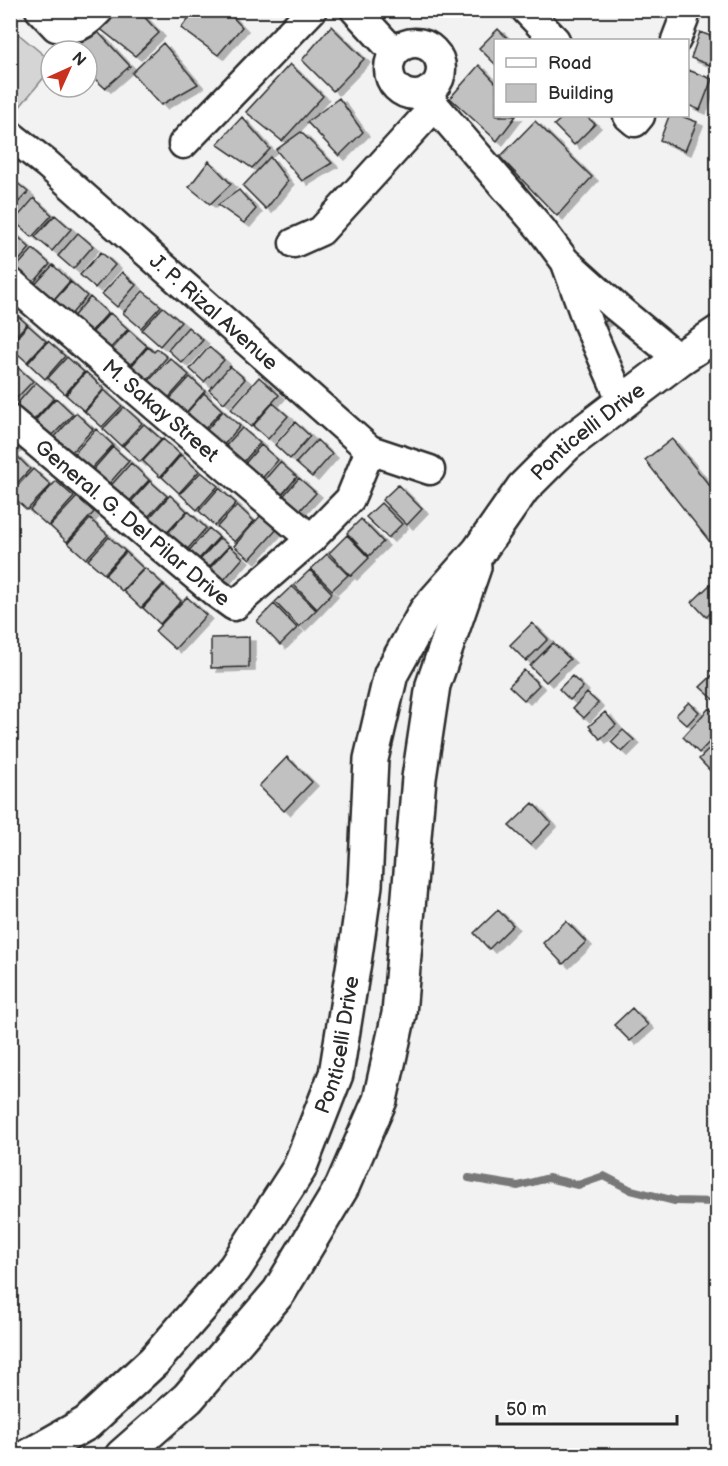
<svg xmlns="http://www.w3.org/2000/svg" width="728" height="1466" font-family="'Balsamiq Sans',sans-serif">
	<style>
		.green { fill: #d5d5d5; stroke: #808080; stroke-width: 1.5 }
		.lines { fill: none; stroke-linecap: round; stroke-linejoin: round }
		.stream { stroke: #787878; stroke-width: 8 }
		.building { fill: #c1c1c1; stroke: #2b2b2b; stroke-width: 1.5; filter: url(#shadow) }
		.street-casing { stroke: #2b2b2b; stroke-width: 33 }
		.secondary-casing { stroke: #2b2b2b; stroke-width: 38 }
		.street { stroke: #fff; stroke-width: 28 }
		.secondary { stroke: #fff; stroke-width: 33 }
		.labels { text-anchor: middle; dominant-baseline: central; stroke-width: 5; stroke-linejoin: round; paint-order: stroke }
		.street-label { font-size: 21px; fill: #2b2b2b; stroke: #fff }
	</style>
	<defs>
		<filter id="shadow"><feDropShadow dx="6" dy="4" stdDeviation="0" flood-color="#0004"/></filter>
	</defs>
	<rect width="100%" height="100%" fill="#f2f2f2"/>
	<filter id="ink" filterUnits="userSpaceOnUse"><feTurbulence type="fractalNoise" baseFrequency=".0167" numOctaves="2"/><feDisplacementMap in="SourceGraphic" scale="12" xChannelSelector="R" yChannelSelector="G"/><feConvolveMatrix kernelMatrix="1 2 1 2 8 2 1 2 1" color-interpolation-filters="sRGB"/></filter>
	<g filter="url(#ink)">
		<path class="green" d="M10 27 51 61V69L18 109 11 102Z"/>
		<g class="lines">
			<path class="stream" d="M469 1178 518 1186 548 1178 578 1185 604 1176 631 1190 675 1201 718 1202"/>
		</g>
		<path class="building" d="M121 10H138L159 33 135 56 98 27Z
			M195 10H226L242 27 218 55 181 28Z
			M331 26 364 59 333 91 302 60Z
			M498 29 509 40H496V65L479 48Z
			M98 32 130 66 105 88 87 72V51H69Z
			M700 32 718 39V68L691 58Z
			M163 43 198 84 161 105 132 73Z
			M290 64 323 96 282 141 246 112Z
			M479 65 496 83V116H516L497 141 450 98Z
			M688 70 712 79 700 110 688 105Z
			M339 98 363 132 339 156 307 122Z
			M564 116H586L595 124 574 145 554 125Z
			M669 116H681L697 122 685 151 660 140Z
			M242 117 270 149 252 168 217 144Z
			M535 121 592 177 557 216 500 157Z
			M301 132 332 163 302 181 276 150Z
			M270 157 288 181 266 209 243 186Z
			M209 161 231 184 210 204 189 187Z
			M10 177 28 192 10 211Z
			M239 190 256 209 244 223 218 205Z
			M34 198 52 215 32 237 14 221Z
			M55 215 71 229 52 251 35 237Z
			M13 232 30 248 10 271V235Z
			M78 233 93 246 73 269 58 256Z
			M33 249 50 264 29 288 11 273Z
			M101 252 115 265 95 288 80 275Z
			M53 265 70 281 48 306 30 290Z
			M122 272 136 285 117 307 102 294Z
			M71 282 87 296 68 318 51 304Z
			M143 291 161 306 141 328 123 313Z
			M90 297 108 313 88 335 71 319Z
			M604 304 612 318 602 323 594 309Z
			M163 307 181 322 160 346 142 330Z
			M10 309 27 324 10 342Z
			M110 313 128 329 108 351 90 335Z
			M28 325 46 341 27 362 10 347V345Z
			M188 327 203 340 182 363 168 350Z
			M129 330 147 346 127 369 109 353Z
			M48 341 65 356 45 379 28 363Z
			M148 347 154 352 157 349 167 357 144 384 128 370Z
			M209 347 224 360 204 382 190 369Z
			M67 357 84 372 65 394 48 378Z
			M170 358 189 375 163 404 144 386Z
			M16 366 33 381 11 404 10 372Z
			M230 366 245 379 224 403 209 390Z
			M86 372 104 389 84 411 66 395Z
			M190 377 205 391 182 417 166 403Z
			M259 377 279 395 251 427 231 409Z
			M36 382 54 398 32 422 15 406Z
			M104 390 122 406 102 427 85 412Z
			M204 393 222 410 202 432 184 416Z
			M56 398 73 414 51 437 34 422Z
			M273 403 288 416 268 439 253 426Z
			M124 407 142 423 121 446 103 429Z
			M223 411 240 426 221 448 204 433Z
			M76 413 93 429 69 455 53 439Z
			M295 422 310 436 290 459 275 445Z
			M144 424 161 439 140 462 123 446Z
			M242 428 260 443 240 466 222 450Z
			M96 429 113 445 89 471 72 456Z
			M10 438 18 445 10 453Z
			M163 439 180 454 160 477 143 461Z
			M672 439 718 496V552L645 460Z
			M317 440 332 454 312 477 296 463Z
			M261 445 278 460 258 483 241 468Z
			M113 447 129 461 107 486 91 472Z
			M13 452 30 469 10 491V455Z
			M181 455 199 471 179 493 162 477Z
			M280 462 297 477 278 499 261 484Z
			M131 463 149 480 124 507 106 491Z
			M33 469 51 485 27 510 10 494Z
			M201 472 218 486 197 510 180 494Z
			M299 478 316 493 295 516 279 501Z
			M56 481 74 497 48 526 30 510Z
			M150 481 167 496 147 518 130 503Z
			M398 485 422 509 407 525 382 500Z
			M219 488 236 503 215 526 199 511Z
			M170 495 187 511 160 540 143 525Z
			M77 497 94 512 67 542 50 526Z
			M381 503 402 524 388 538 366 517Z
			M237 505 254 521 235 542 217 527Z
			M188 511 206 528 185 552 166 535Z
			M262 514 278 528 250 559 234 546Z
			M90 519 108 535 86 559 68 543Z
			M361 519 383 542 369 556 347 533Z
			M209 528 219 537 197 561 187 553Z
			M347 535 369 558 351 576 329 553Z
			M109 537 125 551 104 574 88 560Z
			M220 538 229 546 207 569 198 562Z
			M230 546 243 558 223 581 209 569Z
			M126 552 143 568 122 591 105 575Z
			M327 554 348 575 332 590 311 569Z
			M145 568 163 584 141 608 123 591Z
			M310 570 332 593 317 609 294 585Z
			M715 580 718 583V607L706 617 692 602Z
			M164 585 181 601 160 624 143 608Z
			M292 586 316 610 299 627 275 602Z
			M187 597 206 615 175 649 155 631Z
			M274 604 297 628 280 645 257 621Z
			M718 622V636L711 630Z
			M532 623 548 639 526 661 510 645Z
			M249 637V667L211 668V638Z
			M553 643 570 659 546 682 530 666Z
			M524 670 539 685 524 700 509 686Z
			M718 670V703L700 687Z
			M572 676 583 687 570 700 559 689Z
			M587 693 598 703 584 718 573 708Z
			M689 702 699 712 687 725 676 715Z
			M709 708 718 716V733L699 753 683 737Z
			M605 712 616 725 600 739 589 726Z
			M623 730 634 740 622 752 611 742Z
			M718 741V779L699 759Z
			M287 757 312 782 284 811 259 786Z
			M533 803 551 823 530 845 509 826Z
			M498 910 513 925 489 949 474 933Z
			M566 921 586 942 563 964 543 943Z
			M632 1008 648 1025 630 1041 614 1025Z"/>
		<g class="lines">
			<g class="street-casing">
				<g id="street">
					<path d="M40 10 56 27C79 29 82 27 99 10"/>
					<path d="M355 10 394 52"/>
					<path d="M526 10 555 40"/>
					<path d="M676 40 684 19 683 10"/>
					<circle cx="415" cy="69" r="26"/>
					<path d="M428 91 435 106 541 229 565 261 616 307 679 359"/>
					<path d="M628 116 635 122 640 116"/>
					<path id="s1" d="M10 135 47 164 370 450 430 470"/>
					<path d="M183 144 312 10"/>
					<path d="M294 243 321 231 435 106"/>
					<path d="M567 266 588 324 622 402"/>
					<path id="s2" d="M10 282 311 539"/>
					<path id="s3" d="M10 420 216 593 234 606 311 539 350 499 370 450"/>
				</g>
			</g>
			<g class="secondary-casing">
				<g id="secondary">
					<path id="s4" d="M29 1456 87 1423 154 1361 235 1268 299 1169 336 1074 355 956 365 885 371 759 391 674 426 611 479 551 523 488 566 445 679 359 718 333"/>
					<path d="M122 1456 188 1398 279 1292 342 1187 380 1100 399 1014 419 778 433 685 474 567"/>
				</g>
			</g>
			<use href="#street" class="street"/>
			<use href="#secondary" class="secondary"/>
		</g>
	</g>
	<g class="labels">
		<g class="street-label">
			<text stroke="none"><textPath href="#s1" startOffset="270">J. P. Rizal Avenue</textPath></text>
			<text stroke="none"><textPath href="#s2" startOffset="198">M. Sakay Street</textPath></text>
			<text stroke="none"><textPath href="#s4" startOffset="1221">Ponticelli Drive</textPath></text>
			<text stroke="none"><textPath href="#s3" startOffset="160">General. G. Del Pilar Drive</textPath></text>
			<text stroke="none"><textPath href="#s4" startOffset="530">Ponticelli Drive</textPath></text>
		</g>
	</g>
	<rect width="728" height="1466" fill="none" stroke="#fff" stroke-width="36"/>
	<rect x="18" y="18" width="692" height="1430" fill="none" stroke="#2b2b2b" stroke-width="2" filter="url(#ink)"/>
	<rect x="494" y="39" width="195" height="78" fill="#ffffff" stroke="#aaaaaa" stroke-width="1.5"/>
	<rect x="506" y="58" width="30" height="9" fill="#ffffff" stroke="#aaaaaa" stroke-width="1.5"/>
	<text x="548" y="69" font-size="18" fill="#2b2b2b">Road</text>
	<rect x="506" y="84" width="30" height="18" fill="#c1c1c1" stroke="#aaaaaa" stroke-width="1.5"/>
	<text x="548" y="99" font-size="18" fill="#2b2b2b">Building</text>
	<g transform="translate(69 69) rotate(45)"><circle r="28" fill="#ffffff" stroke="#aaaaaa" stroke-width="1.5"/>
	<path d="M0-4.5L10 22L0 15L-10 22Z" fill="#c8321e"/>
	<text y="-9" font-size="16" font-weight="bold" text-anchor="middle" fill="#2b2b2b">N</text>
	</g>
	<path d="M497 1415v9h180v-9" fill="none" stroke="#2b2b2b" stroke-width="3"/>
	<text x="506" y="1415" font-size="18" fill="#2b2b2b" stroke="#ffffff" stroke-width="4.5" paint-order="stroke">50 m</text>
</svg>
